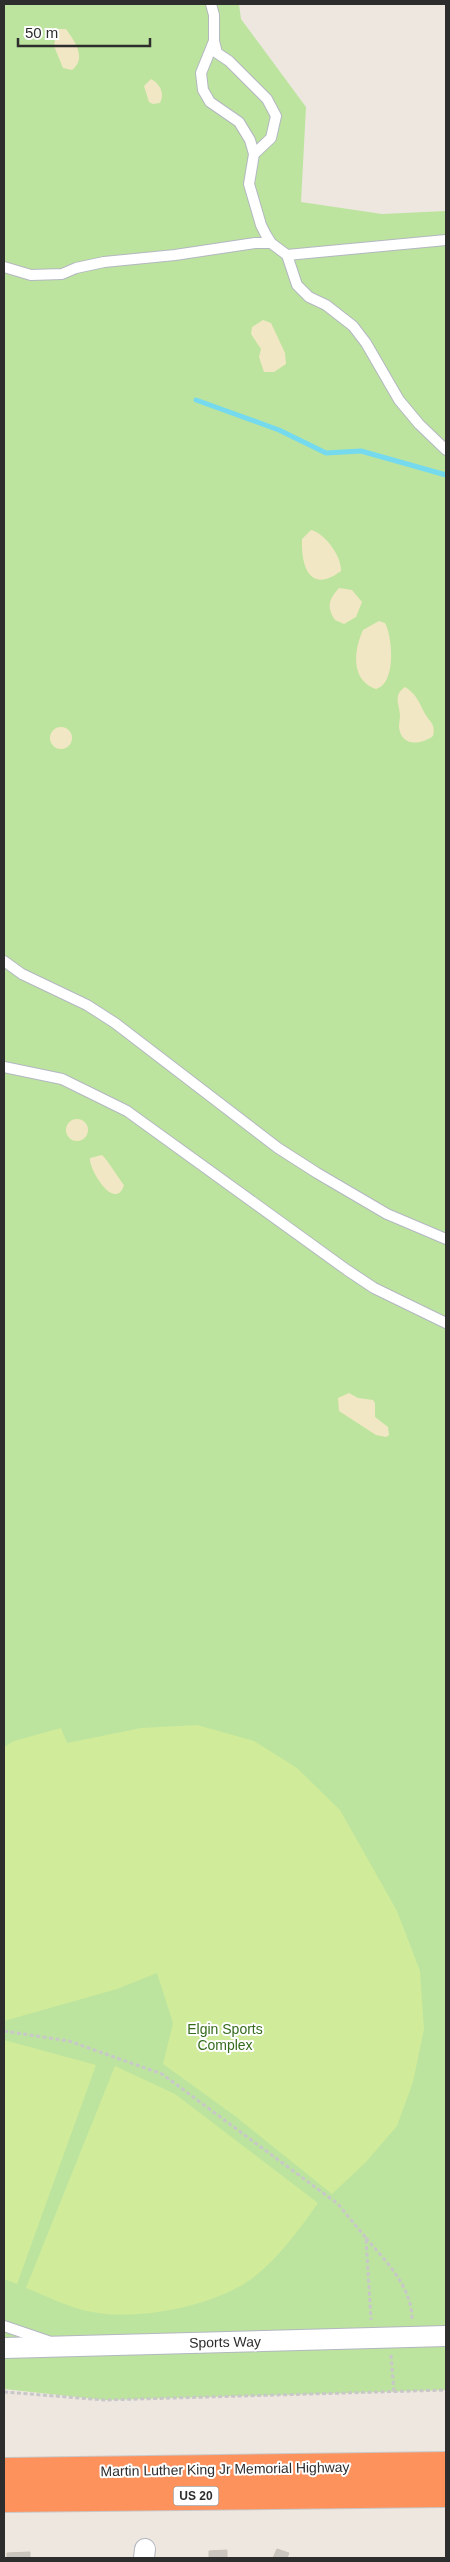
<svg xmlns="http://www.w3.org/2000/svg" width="450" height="2562" font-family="Arial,sans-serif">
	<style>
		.green { fill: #bce49e }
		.sand { fill: #f2e7c4 }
		.pitch { fill: #d0eb9a }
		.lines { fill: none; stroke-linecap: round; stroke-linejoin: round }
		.stream { stroke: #75daee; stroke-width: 5 }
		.building { fill: #cac5be; stroke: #cac3b9 }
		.service-casing { stroke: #b3b7c0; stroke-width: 12 }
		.minor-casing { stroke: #b3b7c0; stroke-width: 22 }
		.motorway-casing { stroke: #c8c8c8; stroke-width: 30 }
		.path { stroke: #c8c8c8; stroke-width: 3; stroke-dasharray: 4 2.5; stroke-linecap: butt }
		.service { stroke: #fff; stroke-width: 10 }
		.minor { stroke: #fff; stroke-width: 20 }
		.motorway { stroke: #fd925d; stroke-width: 28 }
		.labels { text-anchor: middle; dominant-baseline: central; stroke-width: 4; stroke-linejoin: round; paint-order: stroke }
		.shield { fill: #fff; stroke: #6c6c6c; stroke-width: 1 }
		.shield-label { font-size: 12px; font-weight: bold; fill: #2d2d2d }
		.park-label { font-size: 14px; fill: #346c1c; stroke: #fff }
		.street-label { font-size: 14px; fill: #2d2d2d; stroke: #fff }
	</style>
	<rect width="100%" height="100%" fill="#eee7e0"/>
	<path class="green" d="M4 4H239L241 19 306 107 301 202 382 214 446 211V2390L105 2400 4 2389Z"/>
	<path class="sand" d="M57 29H66C75 42 87 58 72 70L63 68 54 46Z
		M151 79C160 84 165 93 160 103L153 104 149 102 144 86Z
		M263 320 271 323 285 353 286 364 274 372H264L259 357 261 349 251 334 252 327Z
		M311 530C325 533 342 557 341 571 310 594 301 567 302 539Z
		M339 588 352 590 362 602 356 617 344 624 335 620C326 607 329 599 339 588Z
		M379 621 385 623C393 638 396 684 376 689 350 680 354 650 363 630Z
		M405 687C416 694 418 700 424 712 429 722 436 723 433 736 421 745 401 747 399 727 399 723 400 719 400 715 399 704 393 695 405 687Z
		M50 738a11 11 0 1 1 22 0a11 11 0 1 1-22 0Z
		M66 1130a11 11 0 1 1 22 0a11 11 0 1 1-22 0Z
		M102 1155C107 1159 119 1179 124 1185 115 1213 88 1168 90 1158Z
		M349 1393 358 1398 373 1400 375 1403V1417L388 1427 389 1435 386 1437 376 1435 339 1411 338 1398Z"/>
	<path class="pitch" d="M197 1725 254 1741 297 1768 340 1810 397 1911 420 1971 424 2029 413 2082 397 2126 365 2163 332 2194 235 2116 163 2064 173 2023 157 1973 117 1989 4 2021V1747L14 1741 61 1728 67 1743 141 1728Z
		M4 2040 96 2065 17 2284 4 2279Z
		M115 2066 175 2094 318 2203C299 2230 280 2256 254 2277 215 2307 134 2322 87 2311 66 2306 46 2296 26 2288Z"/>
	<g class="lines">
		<path class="stream" d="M196 400 279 430 326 453 361 451 446 475"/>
	</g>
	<path class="building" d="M277 2549 289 2553 287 2558H273Z
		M227 2550V2558H209V2551Z
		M30 2552V2558H7V2553Z"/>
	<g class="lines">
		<g class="service-casing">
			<path id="service" d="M211 4 214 15V41L201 73 203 90 210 102 239 122 250 140 254 154 249 184 261 225 266 235 271 243 287 255 297 285 309 297 326 305 353 326 366 343 399 400 419 424 446 450
				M214 41 217 53 229 61 267 99 276 116 271 138 254 154
				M287 255 446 240
				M4 267 31 275 62 274 76 268 104 262 175 255 255 243H271
				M4 961 22 974 87 1005 115 1023 278 1148 317 1173 387 1214 446 1239
				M4 1067 62 1079 127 1111 347 1270 374 1288 446 1323
				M4 2326 48 2341"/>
		</g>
		<g class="minor-casing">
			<path id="minor" d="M4 2348 446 2336
				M144 2558 145 2549"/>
		</g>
		<g class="motorway-casing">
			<path id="motorway" d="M4 2472 446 2466
				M4 2498 446 2493"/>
		</g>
		<path class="path" d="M4 2031 69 2041 162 2074 338 2204 366 2238 371 2320
			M366 2238C386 2262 412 2286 412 2320
			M391 2355 394 2392
			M4 2392 105 2400 446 2390"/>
		<use href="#service" class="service"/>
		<use href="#minor" class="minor"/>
		<use href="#motorway" class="motorway"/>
	</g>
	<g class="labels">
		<rect class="shield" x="173.5" y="2486.5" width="45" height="19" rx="4"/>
		<g class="shield-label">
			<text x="196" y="2496">US 20</text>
		</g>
		<g class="park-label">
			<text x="225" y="2029">Elgin Sports<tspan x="225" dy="16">Complex</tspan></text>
		</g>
		<g class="street-label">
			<text transform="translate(225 2342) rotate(-1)">Sports Way</text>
			<text transform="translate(225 2469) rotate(-1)">Martin Luther King Jr Memorial Highway</text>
		</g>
	</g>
	<rect width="450" height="2562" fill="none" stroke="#2d2d2d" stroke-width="10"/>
	<path d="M18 38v8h132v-8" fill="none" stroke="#2d2d2d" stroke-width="2.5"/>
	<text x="25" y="38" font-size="15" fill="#2d2d2d" stroke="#ffffff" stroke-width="4" paint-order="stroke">50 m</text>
</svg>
